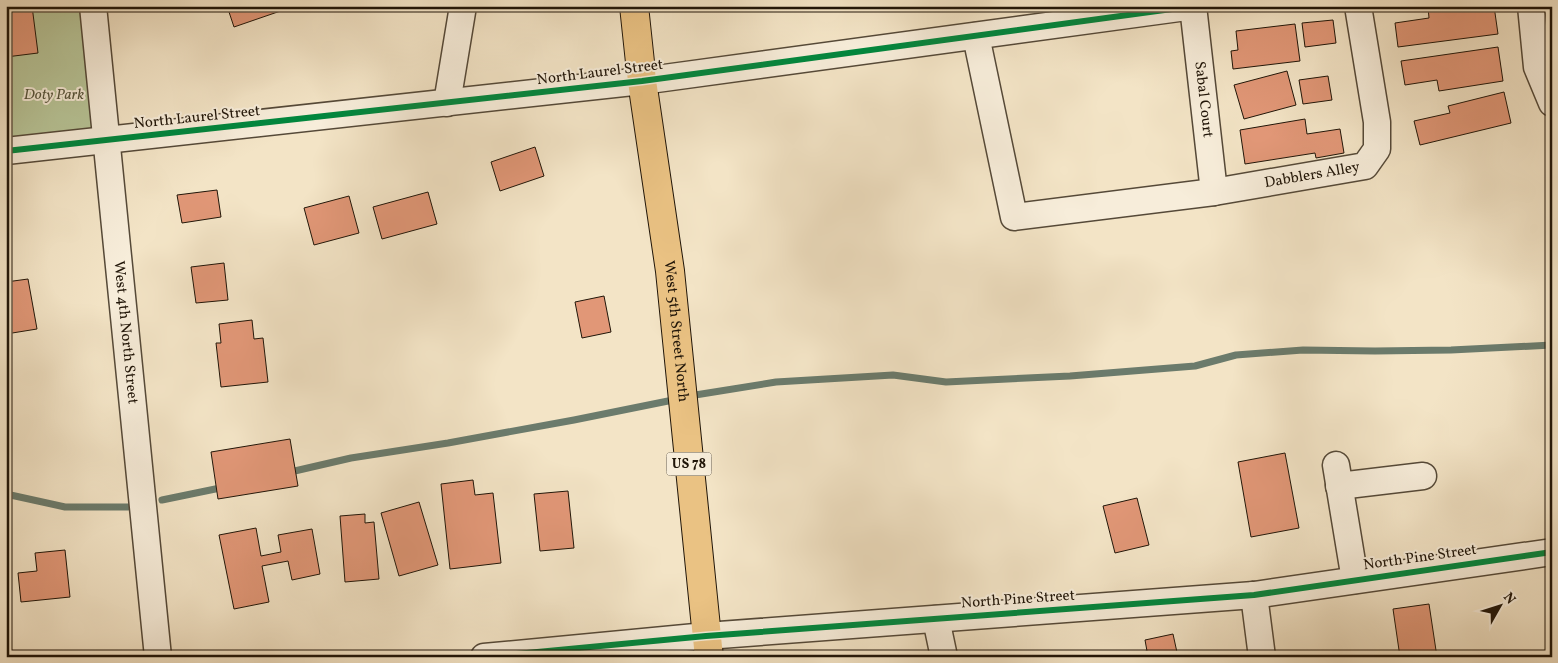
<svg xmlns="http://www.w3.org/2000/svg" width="1558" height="663" font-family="Vollkorn,serif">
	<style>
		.park { fill: #b8c598; stroke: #6c6d50 }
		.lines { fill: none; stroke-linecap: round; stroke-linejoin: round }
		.stream { stroke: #6b7b6c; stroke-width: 7 }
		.building { fill: #e19777; stroke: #201508 }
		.minor-casing { stroke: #554938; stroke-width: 29 }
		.major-casing { stroke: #201508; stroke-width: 30 }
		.minor { stroke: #f7edda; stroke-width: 26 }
		.major { stroke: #eac283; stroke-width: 28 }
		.cycleway-casing { stroke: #f7edda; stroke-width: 9 }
		.cycleway { stroke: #00873e; stroke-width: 6 }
		.labels { text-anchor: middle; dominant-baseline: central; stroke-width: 4; stroke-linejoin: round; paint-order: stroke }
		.shield { fill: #f7edda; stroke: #605647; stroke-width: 1 }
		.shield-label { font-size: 14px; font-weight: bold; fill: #201508 }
		.street-label { font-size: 15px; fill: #201508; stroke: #f7edda }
		.park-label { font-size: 15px; font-style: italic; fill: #55533a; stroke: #f7edda }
	</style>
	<rect width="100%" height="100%" fill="#f3e4c6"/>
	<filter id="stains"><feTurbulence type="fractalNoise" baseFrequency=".004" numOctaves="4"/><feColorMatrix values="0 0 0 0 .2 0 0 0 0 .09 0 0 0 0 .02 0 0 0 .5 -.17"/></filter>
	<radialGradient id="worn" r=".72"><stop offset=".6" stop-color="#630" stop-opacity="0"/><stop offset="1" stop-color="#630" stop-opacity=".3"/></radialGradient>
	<path class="park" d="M6 6H92L107 140 6 151Z"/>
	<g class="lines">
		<path class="stream" d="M689 396 776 382 893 375 946 382 1070 376 1195 366 1236 355 1303 350 1375 351 1451 350 1552 345
			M286 473 351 458 448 443 574 420 678 399
			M6 494 65 507H128
			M162 500 225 487"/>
	</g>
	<path class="building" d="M6 6H32L38 53 6 57Z
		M227 6H295L234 27Z
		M1437 6H1494L1498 34 1398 47 1395 23 1429 18 1428 7Z
		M1333 20 1336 43 1305 47 1302 23Z
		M1295 24 1300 61 1233 69 1231 51 1238 50 1236 31Z
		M1498 47 1503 81 1439 91 1437 80 1405 85 1401 61Z
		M1287 71 1296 105 1244 119 1234 85Z
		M1328 76 1332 100 1303 104 1299 80Z
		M1504 92 1511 123 1420 145 1414 121 1450 113 1448 106Z
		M1305 119 1307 134 1340 129 1344 153 1316 158 1315 153 1245 164 1240 130Z
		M535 147 544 176 500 191 491 162Z
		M217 190 221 217 182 223 177 195Z
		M428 192 437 224 382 239 373 207Z
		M349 196 359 233 314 245 304 208Z
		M224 263 228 300 196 303 191 267Z
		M28 279 37 329 6 334V282Z
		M604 296 611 332 582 338 575 302Z
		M252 320 254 339 263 338 268 382 221 387 216 343H221L219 324Z
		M290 439 298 486 218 499 211 452Z
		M1285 453 1299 528 1251 537 1238 462Z
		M473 480 475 495 493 493 501 563 450 569 441 484Z
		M568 491 574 548 540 551 534 494Z
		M1137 498 1149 545 1115 553 1103 506Z
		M419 502 438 565 399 576 381 513Z
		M365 514V523L374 522 379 579 345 582 340 516Z
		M256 528 261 556 281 552 278 535 312 529 320 574 292 580 288 561 262 566 269 602 234 609 219 535Z
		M65 550 70 597 21 602 18 573 37 571 35 553Z
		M1429 604 1437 657H1400L1393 609Z
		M1173 634 1178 657H1118L1147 651 1145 640Z"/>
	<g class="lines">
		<g class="minor-casing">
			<g id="minor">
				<path id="s1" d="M93 6 158 657"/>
				<path id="s2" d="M1193 6 1214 192"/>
				<path d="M1531 6 1537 67 1552 103"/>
				<path id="s3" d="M976 36 1014 217 1214 192 1365 166 1377 149V122L1358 6"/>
				<path d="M447 103 463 6"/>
				<path d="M6 151 642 81 1194 6"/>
				<path d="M1336 465 1355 580"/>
				<path d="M1339 486 1423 476"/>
				<path d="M1254 595 1262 657"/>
				<path d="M936 619 944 657"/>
				<path d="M484 657 706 636 1254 595 1552 552"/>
			</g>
		</g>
		<g class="major-casing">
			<g id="major">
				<path id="s4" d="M634 6 642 81 670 271 709 657"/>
			</g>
		</g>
		<use href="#minor" class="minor"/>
		<use href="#major" class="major"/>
		<g class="cycleway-casing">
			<path id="cycleway" d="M6 151 642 81 1194 6
				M484 657 706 636 1254 595 1552 552"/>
		</g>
		<use href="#cycleway" class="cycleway"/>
	</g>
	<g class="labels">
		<rect class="shield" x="666.5" y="452.5" width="45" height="23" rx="4"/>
		<g class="shield-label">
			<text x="689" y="464">US 78</text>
		</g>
		<g class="street-label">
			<text transform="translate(600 73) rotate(-7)">North Laurel Street</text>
			<text stroke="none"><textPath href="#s2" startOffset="94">Sabal Court</textPath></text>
			<text transform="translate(197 118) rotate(-6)">North Laurel Street</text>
			<text stroke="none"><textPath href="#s3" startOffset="486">Dabblers Alley</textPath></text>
			<text stroke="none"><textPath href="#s1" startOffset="328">West 4th North Street</textPath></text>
			<text stroke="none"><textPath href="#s4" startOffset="328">West 5th Street North</textPath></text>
			<text transform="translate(1420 558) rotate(-8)">North Pine Street</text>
			<text transform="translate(1018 600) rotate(-4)">North Pine Street</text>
		</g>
		<g class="park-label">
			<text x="54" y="95">Doty Park</text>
		</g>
	</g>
	<rect width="1558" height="663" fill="none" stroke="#f3e4c6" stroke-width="25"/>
	<rect x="8" y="8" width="1543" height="648" fill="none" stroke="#201508" stroke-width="2.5"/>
	<rect x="12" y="12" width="1533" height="638" fill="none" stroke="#201508"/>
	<g transform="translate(1500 606) rotate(51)" stroke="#f7edda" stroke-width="4" paint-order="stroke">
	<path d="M0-4L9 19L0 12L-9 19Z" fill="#201508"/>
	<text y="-8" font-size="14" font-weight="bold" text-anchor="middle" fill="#201508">N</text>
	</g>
	<rect width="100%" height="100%" filter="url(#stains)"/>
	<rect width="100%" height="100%" fill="url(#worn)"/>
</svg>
